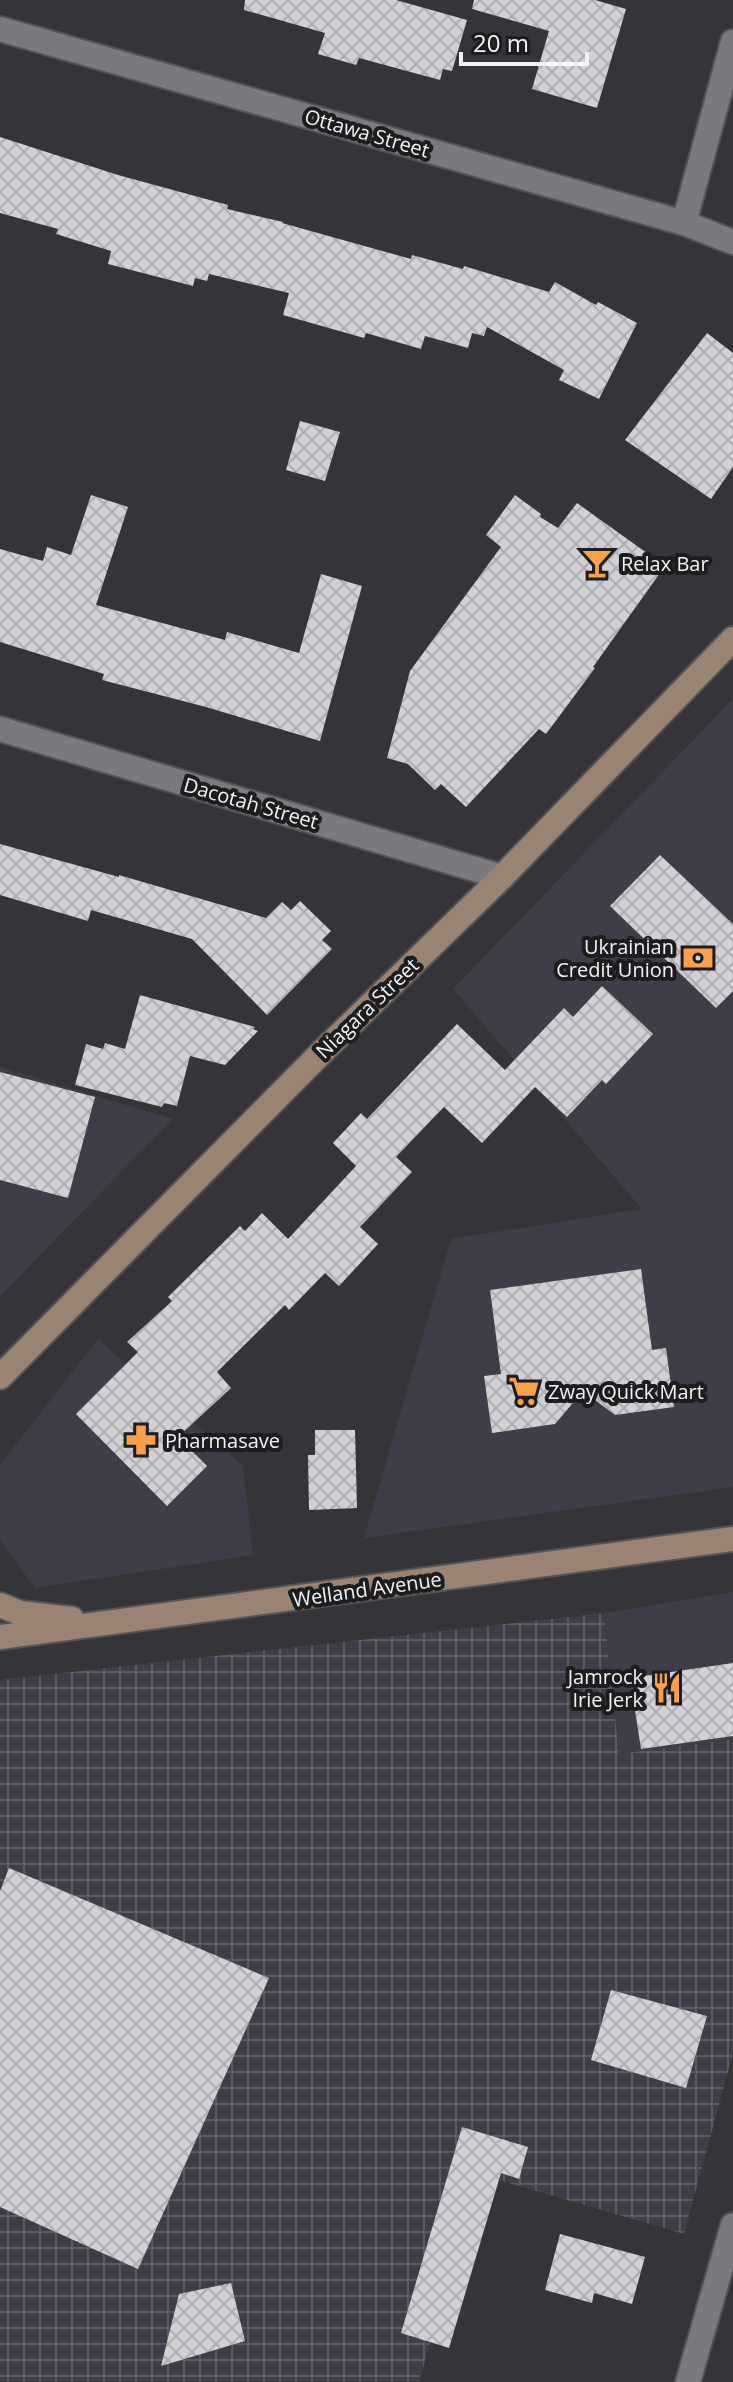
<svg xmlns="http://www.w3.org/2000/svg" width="733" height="2382" font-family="'Open Sans',sans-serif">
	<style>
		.built { fill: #3f3e48 }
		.industrial { fill: url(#industrial-grid) }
		.building { fill: url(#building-cross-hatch) }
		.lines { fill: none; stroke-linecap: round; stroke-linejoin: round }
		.street-casing { stroke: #545457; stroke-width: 28 }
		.secondary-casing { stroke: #545457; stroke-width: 28 }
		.street { stroke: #7a7a7e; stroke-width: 24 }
		.secondary { stroke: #9a8372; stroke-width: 24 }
		.labels { text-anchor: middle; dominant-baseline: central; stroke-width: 8; stroke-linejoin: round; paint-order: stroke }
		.street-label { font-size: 20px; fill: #f2f2f4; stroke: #1d1d1f }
		.poi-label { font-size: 20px; fill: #f2f2f4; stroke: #1d1d1f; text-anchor: start }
	</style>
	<defs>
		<pattern id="industrial-grid" width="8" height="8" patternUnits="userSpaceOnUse" patternTransform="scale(2)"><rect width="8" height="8" fill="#3f3e48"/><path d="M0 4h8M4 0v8" fill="none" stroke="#5b5a63"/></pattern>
		<pattern id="building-cross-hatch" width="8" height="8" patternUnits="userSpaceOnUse" patternTransform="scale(2)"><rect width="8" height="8" fill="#d0d0d5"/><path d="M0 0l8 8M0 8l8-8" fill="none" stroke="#aeaeb2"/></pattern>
	</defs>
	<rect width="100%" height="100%" fill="#353539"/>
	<path class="built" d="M733 699V1487L364 1538 451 1239 642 1209 453 989Z
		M0 1067 173 1119 0 1296Z
		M98 1339 243 1466 253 1555 35 1588 0 1540V1465Z
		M733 1592V1739L619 1754 604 1613Z"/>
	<path class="industrial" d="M604 1613 619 1754 733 1739V2053L684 2234 478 2174 419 2382H0V1680Z"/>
	<path class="building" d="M245 0H396L467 20 452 71 443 69 440 80 359 58 356 65 318 54 325 33 244 10Z
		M474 0H595L626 9 597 108 532 89 549 31 472 9Z
		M0 137 118 175 228 205 227 209 283 222 282 223 411 259 412 255 463 269 464 266 549 292 555 282 596 305 598 302 637 323 599 399 559 380 564 370 487 327 484 336 472 333 468 348 425 336 421 349 366 333 364 338 283 315 289 293 209 274 207 281 195 278 193 286 108 264 111 251 56 234 58 229 0 213Z
		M707 333 733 353V467L711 499 625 440Z
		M300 421 340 432 325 481 286 470Z
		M91 495 128 507 96 605 225 640 227 632 299 653 321 574 362 586 320 741 206 707 102 680 104 674 0 642V549L43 561 47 547 71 555Z
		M515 495 541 514 540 517 558 528 577 503 665 566 593 667 595 668 546 734 539 729 466 807 441 784 435 790 408 764 387 758 410 671 501 547 486 535Z
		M0 844 119 877V875L266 918 282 902 291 910 300 901 331 931 322 940 332 949 267 1015 192 939 91 910 88 921 0 895Z
		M660 855 733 924V991L716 1008 610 906Z
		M602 986 653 1034 606 1084 602 1080 567 1117 535 1087 482 1143 444 1107 396 1157 412 1172 360 1227 378 1244 339 1286 325 1273 289 1310 285 1305 217 1372 231 1388 178 1437 207 1466 167 1506 76 1414 138 1352 127 1342 172 1301 168 1297 240 1226 245 1231 262 1213 288 1239 356 1166 333 1143 361 1113 367 1119 457 1024 505 1070 564 1008 573 1017Z
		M140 995 255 1027 253 1029 258 1031 225 1065 190 1056 177 1106 164 1103 162 1107 75 1085 86 1044 103 1049 105 1043 125 1049Z
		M0 1072 95 1097 68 1198 0 1180Z
		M641 1269 652 1350 666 1348 674 1407 615 1415 583 1391 555 1424 492 1433 484 1376 501 1374 490 1290Z
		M315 1430H355L357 1508 309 1510 308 1455H315Z
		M733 1663V1736L641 1749 630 1678Z
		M9 1868 269 1978 138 2269 0 2207V1891Z
		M611 1990 707 2016 686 2088 591 2060Z
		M462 2127 528 2147 519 2179 501 2173 449 2348 401 2333Z
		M560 2234 645 2257 632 2304 594 2293 592 2303 545 2290Z
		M231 2283 245 2341 161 2366 179 2294Z"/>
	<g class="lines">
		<g class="street-casing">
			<path id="street" d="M0 29 684 223 733 242
				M684 223 733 42
				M0 729 502 877
				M688 2382 733 2225"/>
		</g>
		<g class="secondary-casing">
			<path id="secondary" d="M0 1377 321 1053 502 877 733 639
				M0 1605 20 1613 72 1619
				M0 1637 733 1539"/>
		</g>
		<use href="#street" class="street"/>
		<use href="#secondary" class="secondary"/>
	</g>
	<defs>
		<g id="bar-bare" transform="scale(2.4)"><path d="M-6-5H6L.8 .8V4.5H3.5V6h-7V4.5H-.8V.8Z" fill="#f9a04d" stroke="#1d1d1f" stroke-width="2.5" paint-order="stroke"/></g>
		<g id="bank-bare" transform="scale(2.4)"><path d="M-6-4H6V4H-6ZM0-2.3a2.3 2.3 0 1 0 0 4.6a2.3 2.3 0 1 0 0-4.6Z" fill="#f9a04d" stroke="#1d1d1f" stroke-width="2.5" paint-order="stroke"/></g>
		<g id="supermarket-bare" transform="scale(2.4)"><path d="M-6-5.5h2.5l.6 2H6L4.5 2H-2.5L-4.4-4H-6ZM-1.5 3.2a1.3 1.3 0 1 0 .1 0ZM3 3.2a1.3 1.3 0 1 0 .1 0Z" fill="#f9a04d" stroke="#1d1d1f" stroke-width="2.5" paint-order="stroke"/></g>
		<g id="pharmacy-bare" transform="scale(2.4)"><path d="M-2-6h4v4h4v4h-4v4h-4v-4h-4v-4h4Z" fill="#f9a04d" stroke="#1d1d1f" stroke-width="2.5" paint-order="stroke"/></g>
		<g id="restaurant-bare" transform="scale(2.4)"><path d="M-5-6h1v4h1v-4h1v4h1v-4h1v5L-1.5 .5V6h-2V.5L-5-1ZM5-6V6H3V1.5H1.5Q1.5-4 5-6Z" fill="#f9a04d" stroke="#1d1d1f" stroke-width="2.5" paint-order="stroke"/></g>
	</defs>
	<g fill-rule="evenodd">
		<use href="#bar-bare" x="597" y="563"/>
		<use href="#bank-bare" x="698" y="958"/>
		<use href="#supermarket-bare" x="524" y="1391"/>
		<use href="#pharmacy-bare" x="141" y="1440"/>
		<use href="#restaurant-bare" x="667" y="1688"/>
	</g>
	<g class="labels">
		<g class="street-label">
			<text transform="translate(367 133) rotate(16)">Ottawa Street</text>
			<text transform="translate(251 803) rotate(16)">Dacotah Street</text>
			<text transform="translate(367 1008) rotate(-44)">Niagara Street</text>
			<text transform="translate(367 1589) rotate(-8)">Welland Avenue</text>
		</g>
		<g class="poi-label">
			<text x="621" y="563">Relax Bar</text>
			<text x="674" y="946" text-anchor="end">Ukrainian<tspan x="674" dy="23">Credit Union</tspan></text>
			<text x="548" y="1391">Zway Quick Mart</text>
			<text x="165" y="1440">Pharmasave</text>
			<text x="643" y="1676" text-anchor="end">Jamrock<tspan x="643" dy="23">Irie Jerk</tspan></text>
		</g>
	</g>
	<path d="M461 52v12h126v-12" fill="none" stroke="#f2f2f4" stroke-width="4"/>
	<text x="473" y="52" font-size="24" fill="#f2f2f4" stroke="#1d1d1f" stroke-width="6" paint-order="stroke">20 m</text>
</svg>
